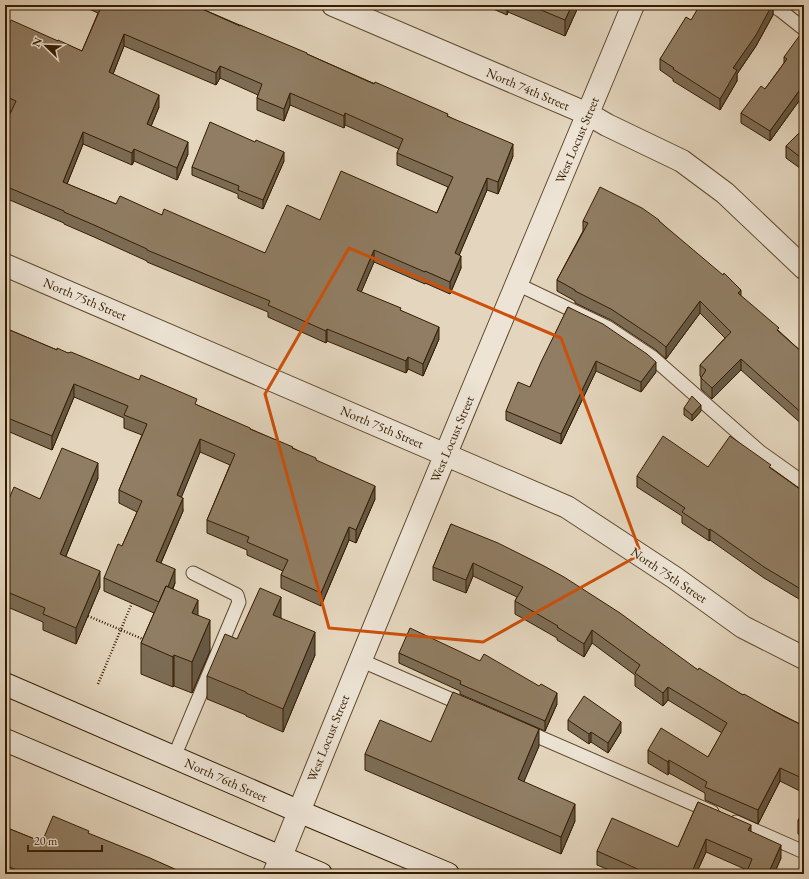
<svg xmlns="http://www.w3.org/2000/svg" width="809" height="879" font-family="'EB Garamond',serif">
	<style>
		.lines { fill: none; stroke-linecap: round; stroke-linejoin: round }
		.service-casing { stroke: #614a30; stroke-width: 15 }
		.minor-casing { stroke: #614a30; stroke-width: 24 }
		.secondary-casing { stroke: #351c00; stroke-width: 24 }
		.path { stroke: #351c00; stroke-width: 2.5; stroke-dasharray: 1 2; stroke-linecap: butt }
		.service { stroke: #ede4d5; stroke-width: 13 }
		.minor { stroke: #ede4d5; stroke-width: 22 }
		.secondary { stroke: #ede4d5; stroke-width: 22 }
		.wall { fill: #7c6c55; stroke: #351c00; fill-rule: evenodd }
		.shaded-wall { fill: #655845; stroke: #351c00 }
		.building { fill: #907d63; stroke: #351c00; fill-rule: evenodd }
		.marked { fill: none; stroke: #cd500a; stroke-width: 3; stroke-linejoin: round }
		.labels { text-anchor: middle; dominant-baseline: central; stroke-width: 3.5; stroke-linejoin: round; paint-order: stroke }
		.street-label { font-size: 13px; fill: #351c00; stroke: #ede4d5 }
	</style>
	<rect width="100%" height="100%" fill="#e4d6be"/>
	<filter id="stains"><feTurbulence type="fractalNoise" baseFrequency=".005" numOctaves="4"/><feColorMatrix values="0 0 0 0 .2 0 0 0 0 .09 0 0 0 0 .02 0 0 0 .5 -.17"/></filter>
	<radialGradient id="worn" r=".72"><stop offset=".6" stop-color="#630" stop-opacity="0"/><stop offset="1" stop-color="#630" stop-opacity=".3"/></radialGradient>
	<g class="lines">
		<g class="service-casing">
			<path id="service" d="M771 5 780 10 804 29
				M517 284 607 327 652 357 759 451 804 483
				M360 660 466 706
				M523 730 712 812
				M174 757 239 602 237 595 193 573
				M736 822 804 852"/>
		</g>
		<g class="minor-casing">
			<path id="minor" d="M333 5 588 114 607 125 682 161 725 193 804 268
				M5 265 567 507 675 578 743 627 804 658
				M274 874C390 583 513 294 633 5"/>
		</g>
		<g class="secondary-casing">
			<path id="secondary" d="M5 684 298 811 448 874
				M5 740 321 874"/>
		</g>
		<path class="path" d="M88 616 145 640
			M98 684 132 603"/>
		<use href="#service" class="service"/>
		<use href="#minor" class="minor"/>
		<use href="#secondary" class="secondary"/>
	</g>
	<path class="wall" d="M80 5H193L307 54 448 116 513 156 498 194 487 190 459 255 461 268 450 294 425 283V284L374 262 361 292 401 311 439 339 423 376 408 369 406 373 327 341 326 343 268 317V312L147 262V261L94 237 64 224V223L5 198V125L11 111 5 108V25L58 41 82 51 98 13ZM124 46 216 85 220 78 258 95 257 98V110L284 121 290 105 344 128 345 125 399 149 397 153V165L448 187 437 213 320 220 265 253 162 215 116 204 67 184 83 144 132 165 134 161 177 180 188 154 151 126 159 107 113 74Z
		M484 5H579L565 36 508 12 507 15Z
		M773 5V15L756 46 737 74V81L720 110 673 81V79L660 70V59L691 20Z
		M798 5H804V10Z
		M804 38V94L770 141 741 123V113L765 89 784 63V57Z
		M804 128V171L786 158V146Z
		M284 161 263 209 238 198V194L192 175V167Z
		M583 221H659L804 354V426L741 370 712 399 701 389V377L700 376V365L725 338 700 313 666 359 656 350 611 320 575 303V301L557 291V280L583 231Z
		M568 307 656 372 641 392 596 371 561 444 506 420V411L530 387Z
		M5 328 57 350 68 353 197 405 293 448 316 460 375 499 356 543 349 540 321 606 281 588V575L283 571 247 555V550L207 533V520L230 465 200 452 181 497 183 511 161 563 175 583 173 589 198 615 210 651 192 693 174 686 173 687 141 674V643L154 613 104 591V578L122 546 137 512 119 503V490L142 435 124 428V418L74 397 52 450 5 430Z
		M684 408 701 411 692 421 684 415Z
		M708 467 771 468 804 492V602L764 578 710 540 709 541 682 523V516L637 487V476Z
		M98 478 66 556 100 587 76 644 43 630V622L5 606V508L40 499Z
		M451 524 698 670 743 695 804 726V793L780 781 758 824 705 800V793L669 773 668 775 648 763V750L708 757 722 733 668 700 663 706 635 686V675L592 643 584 657 557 640V638L515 614V601L517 597 473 576 466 593 433 580V567Z
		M281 618 315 655 283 732 246 716V715L207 699V676L237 639Z
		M399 653 557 704 545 731 460 694V691L399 663Z
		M568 720 621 732 608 753 591 742 589 744 568 730Z
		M431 742 539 746 523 782 575 821 561 854 365 770V754Z
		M698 802 751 832 781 858 774 874H746L747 870 706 852 696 874H619L597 865V851L678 847Z
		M804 807V836L798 834V821Z
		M5 827 42 842 89 834 186 874H5Z"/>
	<path class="shaded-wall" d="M507 5H508V12L507 15Z
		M572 5H579L565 36V20Z
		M772 5H773V15L756 46 737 74V81L720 110V99L733 68Z
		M124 34V46L109 84V72Z
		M220 66V78L216 85V73Z
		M804 84V94L770 141V131Z
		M290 93V105L284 121V109Z
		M159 95V107L147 136V124Z
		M345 113V125L344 128V116Z
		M83 132V144L63 194V182Z
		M188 142V154L177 180V168Z
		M513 144V156L498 194V182Z
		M134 149V161L132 165V153Z
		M284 152V161L263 209V200Z
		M487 178V190L455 265V253Z
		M374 250V262L357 302V290Z
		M461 256V268L450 294V282Z
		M741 290V301L738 293Z
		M700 301V313L666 359V347Z
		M439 327V339L423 376V364Z
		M327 329V341L326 343V331Z
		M408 357V369L406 373V361Z
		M741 359V370L712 399V388Z
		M596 361V371L561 444V434Z
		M656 362V372L641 392V382Z
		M74 384V397L52 450V436Z
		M701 405V411L692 421V415Z
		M200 439V452L177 508V495Z
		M98 463V478L60 570V554Z
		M375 486V499L356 543V530Z
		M183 498V511L156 574V561Z
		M349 527V540L321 606V593Z
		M710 529V540L709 541V530Z
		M473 563V576L466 593V580Z
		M175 569V583L160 616V603Z
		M100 571V587L76 644V628Z
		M281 597V620L273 615Z
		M198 600V630L192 613Z
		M210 620V651L192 693V662Z
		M592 630V643L584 657V644Z
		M315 632V655L283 732V709Z
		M174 655V686L173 687V657Z
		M668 687V700L663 706V693Z
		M557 693V704L545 731V721Z
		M621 722V732L608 753V743Z
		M539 729V746L518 796V779Z
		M591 732V742L589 744V734Z
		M669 760V773L668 775V762Z
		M780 768V781L758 824V810Z
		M575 804V821L561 854V837Z
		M751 825V838L748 830Z
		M706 839V852L696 874H691Z
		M781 845V858L774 874H768Z"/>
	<path class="building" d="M102 5H193L240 26V25L307 53V54L374 84 375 82 448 114 447 116 513 144 498 182 487 178 455 253 461 256 450 282 425 271V272L374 250 357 290 401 308 400 310 439 327 423 364 408 357 406 361 327 329 326 331 268 305 270 301 147 250V249L94 225 64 212V211L5 186V125L16 101 5 96V25L8 27 11 20 58 41V40L82 51ZM124 34 216 73 220 66 262 84 257 98 284 109 290 93 344 116 345 113 403 139 397 153 453 177 437 213 341 171 320 220 287 205 265 253 164 209 162 215 120 196 116 204 63 182 83 132 132 153 134 149 177 168 188 142 147 124 159 95 109 72Z
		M529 5H572L565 20Z
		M700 5H772L756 35 733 68 737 70 720 99 673 69 674 68 660 59 686 17 691 20Z
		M800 35 804 38V84L770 131 741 113 761 86 765 89 787 59 784 57Z
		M210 122 255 142 256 140 284 152 263 200 238 190 239 186 192 167Z
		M804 128V160L786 146Z
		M600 187 642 208 659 220V221L723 275 724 273 741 290 738 293 779 328 777 330 804 354V415L741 359 712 388 701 378 706 370 700 365 731 332 700 301 666 347 656 339 611 309 575 291V290L557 280 588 223 583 221Z
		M568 307 603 324 647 354 656 362 641 382 596 361 561 434 506 411 518 382 530 387 541 362Z
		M5 328 57 350V348L68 353 71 352 139 380 141 375 197 399 195 404 250 428V429L293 447 292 448 316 458V460L375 486 356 530 349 527 321 593 281 575 288 560 247 542 249 537 207 520 235 454 200 439 177 495 183 498 156 561 175 569 168 587 166 586 159 602 104 578 118 544 122 546 142 501 119 490 147 424 124 415 128 406 74 384 52 436 5 417Z
		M692 396 701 405 692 415 684 408Z
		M663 436 708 467 730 436 771 465 769 467 804 492V591L764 567 710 529 709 530 682 512 685 508 637 476Z
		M62 448 98 463 60 554 100 571 76 628 43 614 45 608 5 591V508L14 487 40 499Z
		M451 524 498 543 544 566 564 577 620 613 698 670 699 668 743 695 744 694 783 716 804 726V779L780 768 758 810 705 787 707 782 669 760 668 762 648 750 661 728 708 757 727 723 668 687 663 693 635 673 640 665 592 630 584 644 557 627 558 626 515 601 523 587 473 563 466 580 433 567Z
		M166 586 198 600 192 613 210 620 192 662 174 655 173 657 141 643Z
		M260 588 281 597 273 615 315 632 283 709 246 693V692L207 676 225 634 237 639Z
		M410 628 480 661 484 654 539 686 541 684 557 693 545 721 460 684 461 681 399 653Z
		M453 692 539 729 518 779 575 804 561 837 365 754 380 720 431 742Z
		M584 696 621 722 608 743 591 732 589 734 568 720Z
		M698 802 751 825 748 830 781 845 768 874H746L752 859 706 839 691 874H649L597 851 612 818 678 847Z
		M804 807V823L798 821Z
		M53 816 89 831 88 833 150 858 186 874H26L5 865V827L42 842Z"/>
	<path class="marked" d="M349 248 561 338 641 554 483 642 329 628 265 394Z"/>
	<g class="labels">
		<g class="street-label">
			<text transform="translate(528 89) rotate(23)">North 74th Street</text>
			<text transform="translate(577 140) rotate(-67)">West Locust Street</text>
			<text transform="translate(85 299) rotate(23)">North 75th Street</text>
			<text transform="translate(382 427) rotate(23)">North 75th Street</text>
			<text transform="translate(452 439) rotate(-67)">West Locust Street</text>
			<text transform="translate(669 575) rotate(34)">North 75th Street</text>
			<text transform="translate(328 738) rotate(-68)">West Locust Street</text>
			<text transform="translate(226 780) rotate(24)">North 76th Street</text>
		</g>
	</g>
	<rect width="809" height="879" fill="none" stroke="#e4d6be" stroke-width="20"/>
	<rect x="6" y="6" width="797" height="867" fill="none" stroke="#351c00" stroke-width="2"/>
	<rect x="10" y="10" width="789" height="859" fill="none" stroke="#351c00"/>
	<g transform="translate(46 46) rotate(293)" stroke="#ede4d5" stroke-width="3" paint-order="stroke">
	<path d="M0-3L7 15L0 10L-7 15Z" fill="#351c00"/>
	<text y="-6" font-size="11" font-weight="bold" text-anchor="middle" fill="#351c00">N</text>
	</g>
	<path d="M28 845v6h74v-6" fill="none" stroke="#351c00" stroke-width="2"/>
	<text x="34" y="845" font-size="12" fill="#351c00" stroke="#ede4d5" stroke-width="3" paint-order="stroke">20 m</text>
	<rect width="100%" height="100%" filter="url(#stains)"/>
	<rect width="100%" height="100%" fill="url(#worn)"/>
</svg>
